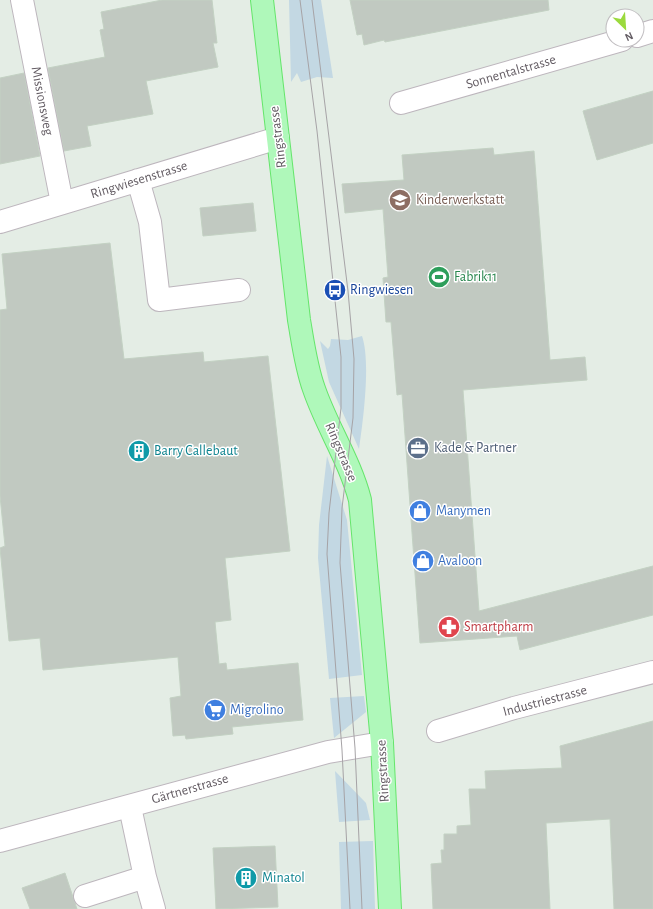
<svg xmlns="http://www.w3.org/2000/svg" width="653" height="909" font-family="'Alegreya Sans',sans-serif">
	<style>
		.green { fill: #c3d8e3 }
		.building { fill: #c1c9c1; stroke: #c3d1c3 }
		.lines { fill: none; stroke-linecap: round; stroke-linejoin: round }
		.minor-casing { stroke: #bdb6bd; stroke-width: 24 }
		.major-casing { stroke: #65e56b; stroke-width: 24 }
		.minor { stroke: #fff; stroke-width: 22 }
		.major { stroke: #aff8ba; stroke-width: 22 }
		.tram { stroke: #a6a3a6; stroke-width: 1 }
		.labels { text-anchor: middle; dominant-baseline: central; stroke-width: 3; stroke-linejoin: round; paint-order: stroke }
		.street-label { font-size: 14px; fill: #635c63; stroke: #fff }
		.education-label { font-size: 14px; fill: #785e54; stroke: #fff; text-anchor: start }
		.leisure-label { font-size: 14px; fill: #27864d; stroke: #fff; text-anchor: start }
		.transit-label { font-size: 14px; fill: #164399; stroke: #fff; text-anchor: start }
		.service-label { font-size: 14px; fill: #4e5e75; stroke: #fff; text-anchor: start }
		.culture-label { font-size: 14px; fill: #0d838f; stroke: #fff; text-anchor: start }
		.shop-label { font-size: 14px; fill: #366cbe; stroke: #fff; text-anchor: start }
		.health-label { font-size: 14px; fill: #be3a42; stroke: #fff; text-anchor: start }
	</style>
	<rect width="100%" height="100%" fill="#e4ede5"/>
	<path class="green" d="M289 0H321L333 78 317 77 301 82 297 73 291 82Z
		M362 336C371 362 363 421 359 449L329 382 320 341 328 349 330 346 331 339 348 340Z
		M327 456 347 520 362 675 329 679 318 558 319 525Z
		M364 696 366 712 334 738 330 698Z
		M335 771 366 803 370 820 339 822Z
		M373 841 375 909H341L339 842Z"/>
	<path class="building" d="M162 0H212L217 43H213L218 67 146 81 153 114 87 126 91 146 64 151 48 68 105 57 100 30 104 29 101 12Z
		M350 0H548L549 10 385 42 384 40 364 45 362 34 357 35Z
		M24 73 40 156 0 164V78Z
		M653 91V143L597 160 583 111Z
		M493 148 494 155 534 151 550 360 585 357 587 380 463 390 479 611 653 566V615L520 650 517 636 420 643 402 394 397 395 391 322H386L383 278 388 277 383 209 345 213 342 184 404 180 402 155Z
		M253 203 256 231 203 236 200 208Z
		M110 243 124 359 203 352 204 362 268 356 290 551 225 558 231 620 215 622 219 664 226 663 227 670 298 663 303 720 232 727 233 734 186 739 185 735 173 736 170 698 181 696 178 657 43 670 40 638 9 641 0 548 5 546 0 496V310L7 309 2 254Z
		M653 721V909H614L610 819 546 823 550 909H433L431 864 442 863 441 850H444V834H457V826L471 825 469 789H486L485 771 562 768 560 746Z
		M275 846 278 907 216 909 213 848Z
		M65 873 77 909H30L22 888Z"/>
	<g class="lines">
		<g class="minor-casing">
			<path id="minor" d="M22 0 62 203
				M637 36 653 31
				M401 103 622 40
				M138 180 150 222 159 300 239 290
				M0 222 278 138
				M438 731 514 708 653 672
				M130 807 145 877 154 909
				M0 841 328 752 382 743
				M85 896 145 877"/>
		</g>
		<g class="major-casing">
			<path id="major" d="M262 0 299 320C303 343 306 367 314 389 327 427 350 461 360 500L382 743 390 909"/>
		</g>
		<use href="#minor" class="minor"/>
		<use href="#major" class="major"/>
		<path class="tram" d="M300 0 317 131 341 357V408L329 513 327 554 342 750 350 909
			M312 0 348 291 354 359 353 418 342 508 340 563 355 748 362 909"/>
	</g>
	<defs>
		<g id="school-disc" transform="scale(1.15)"><circle r="9.5" fill="#8d6e63" stroke="#fff"/><path d="M0-5L7-2L0 1L-7-2ZM-4 1L0 2.5L4 1V4Q0 6-4 4Z" fill="#fff"/></g>
		<g id="stadium-disc" transform="scale(1.15)"><circle r="9.5" fill="#2e9e5b" stroke="#fff"/><path d="M0-5a6.5 5 0 1 0 0 10a6.5 5 0 1 0 0-10ZM-3.5-1.8h7v3.6h-7Z" fill="#fff"/></g>
		<g id="bus-disc" transform="scale(1.15)"><circle r="9.5" fill="#1a4fb4" stroke="#fff"/><path d="M-5-6H5V4H4V6H2V4H-2V6H-4V4H-5ZM-3.5-4V0h7V-4ZM-3.5 1.2v1.5H-2V1.2ZM2 1.2v1.5H3.5V1.2Z" fill="#fff"/></g>
		<g id="office-disc" transform="scale(1.15)"><circle r="9.5" fill="#5c6f8a" stroke="#fff"/><path d="M-6-3h4V-5.5h4V-3h4V5H-6ZM-1-4.5V-3h2v-1.5ZM-6 0V1H6V0Z" fill="#fff"/></g>
		<g id="building-disc" transform="scale(1.15)"><circle r="9.5" fill="#0f9aa8" stroke="#fff"/><path d="M-4-6H4V6H1V3H-1V6H-4ZM-2.5-4.3h1.7v1.8h-1.7ZM.8-4.3h1.7v1.8H.8ZM-2.5-1h1.7V.8h-1.7ZM.8-1h1.7V.8H.8Z" fill="#fff"/></g>
		<g id="shop-disc" transform="scale(1.15)"><circle r="9.5" fill="#3f7fe0" stroke="#fff"/><path d="M-5-2.5h2.3a2.7 3.5 0 0 1 5.4 0H5L5.5 6h-11ZM-1.5-2.5h3a1.5 2.3 0 0 0-3 0Z" fill="#fff"/></g>
		<g id="pharmacy-disc" transform="scale(1.15)"><circle r="9.5" fill="#e0444e" stroke="#fff"/><path d="M-2-6h4v4h4v4h-4v4h-4v-4h-4v-4h4Z" fill="#fff"/></g>
		<g id="supermarket-disc" transform="scale(1.15)"><circle r="9.5" fill="#3f7fe0" stroke="#fff"/><path d="M-6-5.5h2.5l.6 2H6L4.5 2H-2.5L-4.4-4H-6ZM-1.5 3.2a1.3 1.3 0 1 0 .1 0ZM3 3.2a1.3 1.3 0 1 0 .1 0Z" fill="#fff"/></g>
	</defs>
	<g fill-rule="evenodd">
		<use href="#school-disc" x="400" y="200"/>
		<use href="#stadium-disc" x="439" y="277"/>
		<use href="#bus-disc" x="335" y="290"/>
		<use href="#office-disc" x="418" y="448"/>
		<use href="#building-disc" x="139" y="451"/>
		<use href="#shop-disc" x="420" y="511"/>
		<use href="#shop-disc" x="423" y="561"/>
		<use href="#pharmacy-disc" x="449" y="627"/>
		<use href="#supermarket-disc" x="215" y="710"/>
		<use href="#building-disc" x="246" y="878"/>
	</g>
	<g class="labels">
		<g class="street-label">
			<text transform="translate(511 72) rotate(-16)">Sonnentalstrasse</text>
			<text transform="translate(42 101) rotate(79)">Missionsweg</text>
			<text transform="translate(278 137) rotate(-97)">Ringstrasse</text>
			<text transform="translate(139 180) rotate(-17)">Ringwiesenstrasse</text>
			<text transform="translate(341 452) rotate(67)">Ringstrasse</text>
			<text transform="translate(545 701) rotate(-15)">Industriestrasse</text>
			<text transform="translate(383 771) rotate(-93)">Ringstrasse</text>
			<text transform="translate(190 789) rotate(-16)">Gärtnerstrasse</text>
		</g>
		<g class="education-label">
			<text x="416" y="200">Kinderwerkstatt</text>
		</g>
		<g class="leisure-label">
			<text x="454" y="277">Fabrik11</text>
		</g>
		<g class="transit-label">
			<text x="350" y="290">Ringwiesen</text>
		</g>
		<g class="service-label">
			<text x="434" y="448">Kade &amp; Partner</text>
		</g>
		<g class="culture-label">
			<text x="154" y="451">Barry Callebaut</text>
			<text x="262" y="878">Minatol</text>
		</g>
		<g class="shop-label">
			<text x="436" y="511">Manymen</text>
			<text x="438" y="561">Avaloon</text>
			<text x="230" y="710">Migrolino</text>
		</g>
		<g class="health-label">
			<text x="464" y="627">Smartpharm</text>
		</g>
	</g>
	<g transform="translate(625 28) rotate(155)"><circle r="19" fill="#ffffff" stroke="#c1bec1"/>
	<path d="M0-3L7 15L0 10L-7 15Z" fill="#9bda3d"/>
	<text y="-6" font-size="11" font-weight="bold" text-anchor="middle" fill="#635c63">N</text>
	</g>
</svg>
